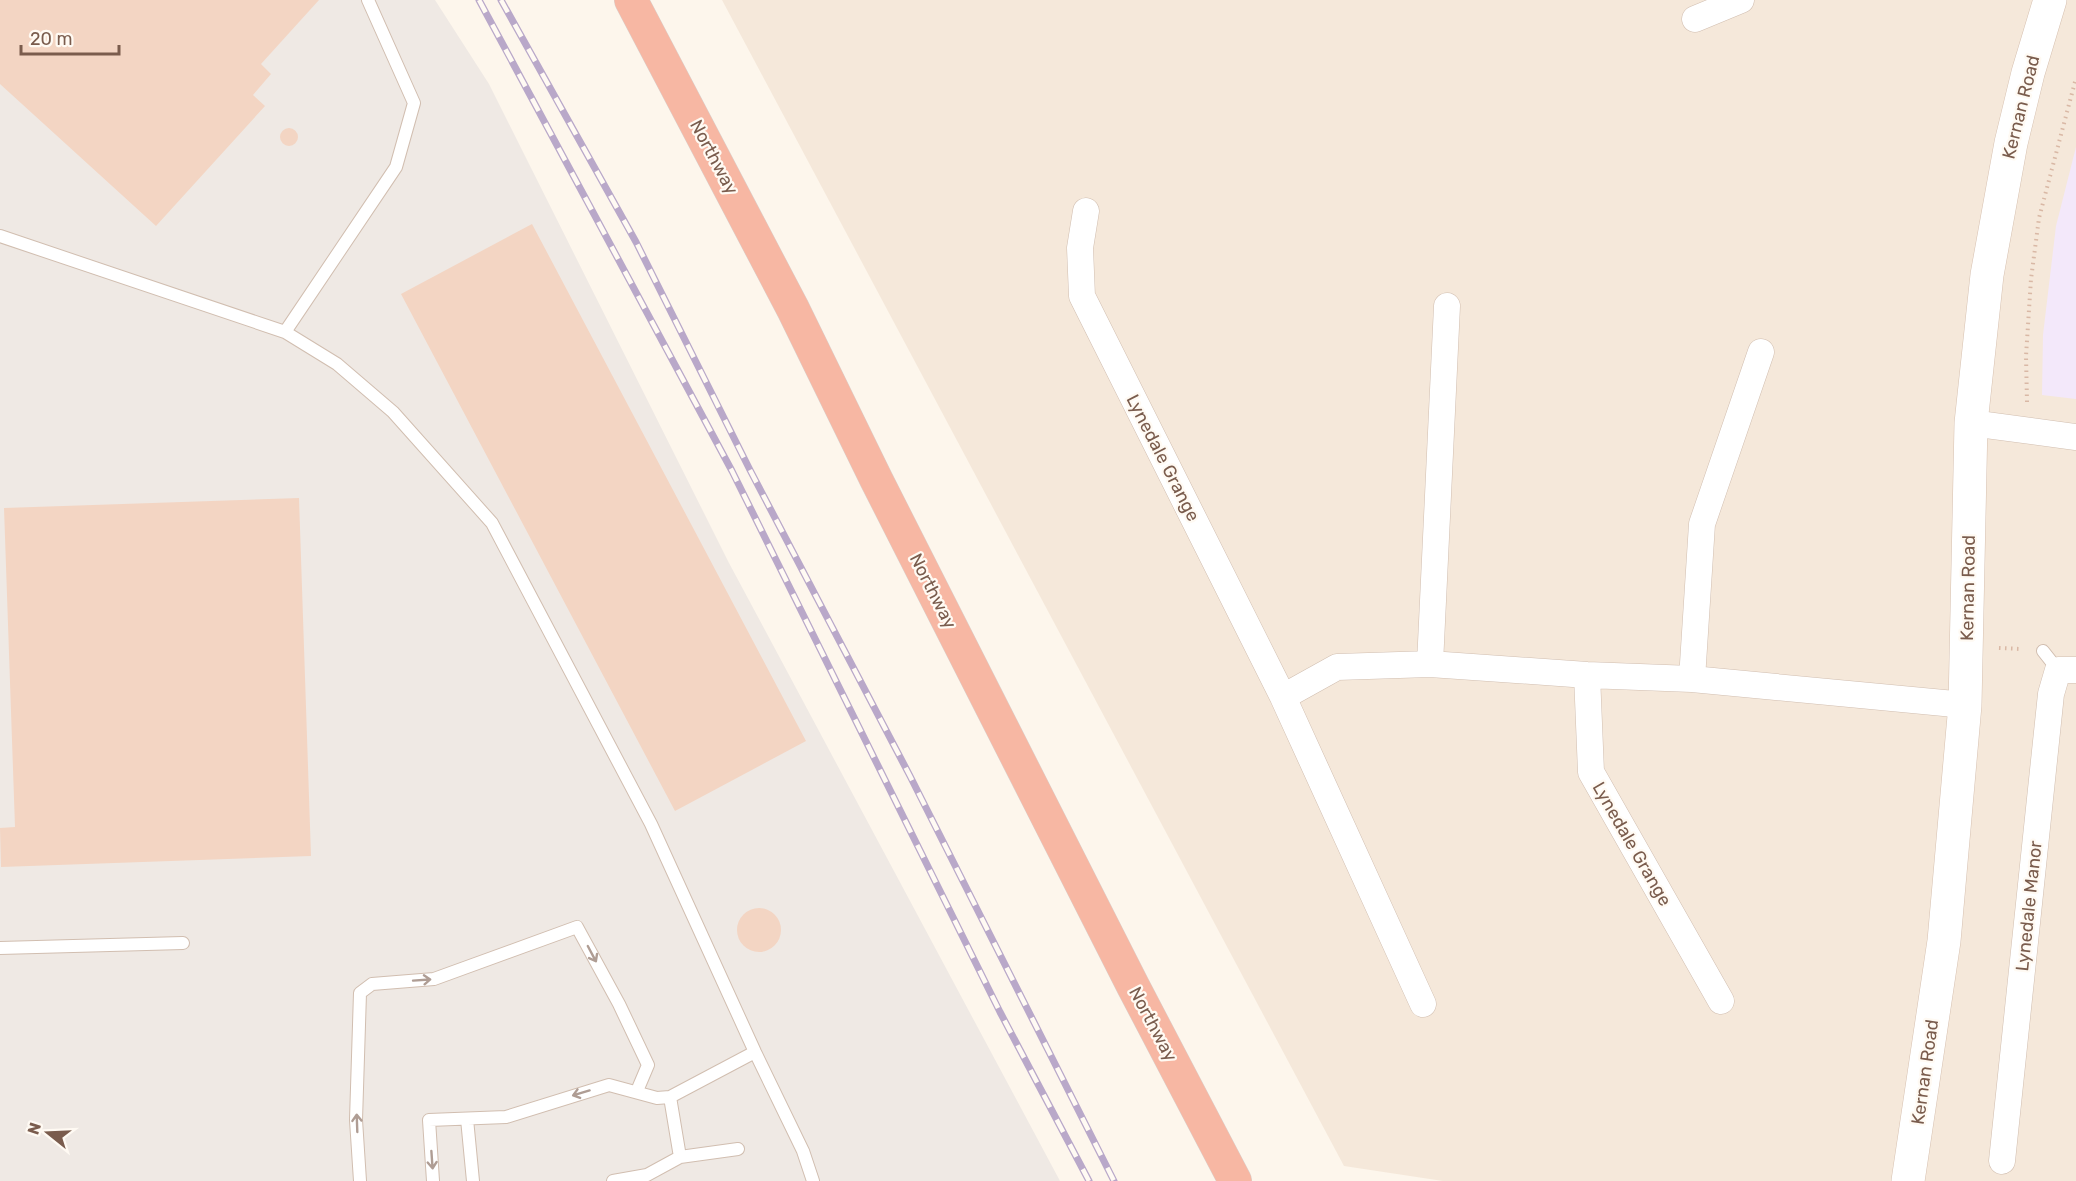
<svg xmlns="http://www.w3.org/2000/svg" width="2076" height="1181" font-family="Rubik,sans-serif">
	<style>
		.residential { fill: #f5e8da }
		.industrial { fill: #efe9e4 }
		.education { fill: #f3e8fa }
		.building { fill: #f3d5c3 }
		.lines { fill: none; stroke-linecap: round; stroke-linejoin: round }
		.lane-casing { stroke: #d1beb0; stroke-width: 14 }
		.street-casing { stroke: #d1beb0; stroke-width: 27 }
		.secondary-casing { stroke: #d6c0b0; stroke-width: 34 }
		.highway-casing { stroke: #dad1cd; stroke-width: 34 }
		.path { stroke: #d9b8a5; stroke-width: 4; stroke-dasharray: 1.5 4.5; stroke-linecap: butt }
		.lane { stroke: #fff; stroke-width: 12 }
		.street { stroke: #fff; stroke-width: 26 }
		.secondary { stroke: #fff; stroke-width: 33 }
		.highway { stroke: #f7b7a3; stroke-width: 33 }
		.rail-casing { stroke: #b9a8c9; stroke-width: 7 }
		.rail { stroke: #fffaf3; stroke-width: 4.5; stroke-dasharray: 14; stroke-linecap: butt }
		.oneway { stroke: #af9d94 }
		.labels { text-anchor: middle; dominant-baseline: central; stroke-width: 4.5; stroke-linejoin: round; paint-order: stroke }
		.street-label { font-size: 18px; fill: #7a5c4d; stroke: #fffaf3 }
	</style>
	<rect width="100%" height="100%" fill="#fdf6ec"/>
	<path class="residential" d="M722 0H2076V1181H1443L1344 1166Z"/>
	<path class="industrial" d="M0 0H435L489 84 729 563 1060 1181H0Z"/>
	<path class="education" d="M2076 147V399L2042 395 2043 335 2056 226Z"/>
	<path class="building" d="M0 0H319L261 64 271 74 253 95 265 106 156 226 0 84Z
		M280 137a9 9 0 1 1 18 0a9 9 0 1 1-18 0Z
		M532 224 806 741 675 811 401 294Z
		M299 498 311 856 1 867 0 828 15 827 4 508Z
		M737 930a22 22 0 1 1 44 0a22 22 0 1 1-44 0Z"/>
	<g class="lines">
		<g class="lane-casing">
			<path id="lane" d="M0 236 285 332 337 364 393 412 492 523 651 824 755 1052 803 1151 813 1181
				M285 332 396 167 414 103 368 0
				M2043 651 2058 670
				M0 948 183 943
				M670 1097 680 1157
				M467 1119 473 1181
				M360 1181 356 1120 360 993 372 984 434 979 577 927 619 1004 648 1065 637 1091
				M433 1181 429 1120 506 1117 609 1085 657 1098 670 1097 755 1052
				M613 1181 647 1175 680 1157 738 1149"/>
		</g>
		<g class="street-casing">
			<path id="street" d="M1695 19 1741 0
				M1086 211 1080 248 1082 296 1283 697 1423 1004
				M1971 423 2076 437
				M1430 664 1447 306
				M1587 675 1591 772 1721 1001
				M1692 679 1702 524 1761 352
				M1283 697 1337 667 1430 664 1587 675 1692 679 1965 705
				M2002 1161 2051 694 2058 670H2076"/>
		</g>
		<g class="secondary-casing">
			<path id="secondary" d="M1908 1181 1944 941 1965 705 1971 423 1987 275 2011 143 2028 73 2050 0"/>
		</g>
		<g class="highway-casing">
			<path id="highway" d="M631 0 793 309 876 479 1133 986 1235 1181"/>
		</g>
		<path class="path" d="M2027 402 2026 356 2031 279 2039 218 2076 78
			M1999 648 2021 649"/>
		<use href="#lane" class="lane"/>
		<use href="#street" class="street"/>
		<use href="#secondary" class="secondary"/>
		<use href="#highway" class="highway"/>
		<g class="rail-casing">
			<path id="rail" d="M479 0 732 471 1000 1012 1089 1181
				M501 0 636 242 750 470 910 776 1114 1181"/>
		</g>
		<use href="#rail" class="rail"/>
	</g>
	<defs><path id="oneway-shaft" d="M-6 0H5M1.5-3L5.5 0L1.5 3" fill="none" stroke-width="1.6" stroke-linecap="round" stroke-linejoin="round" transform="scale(1.5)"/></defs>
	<g class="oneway">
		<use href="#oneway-shaft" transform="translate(592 954) rotate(62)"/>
		<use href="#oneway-shaft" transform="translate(422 980) rotate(-4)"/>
		<use href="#oneway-shaft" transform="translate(581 1093) rotate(163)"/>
		<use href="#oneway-shaft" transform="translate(357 1123) rotate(-92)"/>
		<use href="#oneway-shaft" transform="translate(432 1160) rotate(86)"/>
	</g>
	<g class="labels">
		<g class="street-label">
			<text transform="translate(2021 107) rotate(-76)">Kernan Road</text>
			<text transform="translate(714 157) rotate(62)">Northway</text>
			<text transform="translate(1163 458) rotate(63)">Lynedale Grange</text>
			<text transform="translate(1968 588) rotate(-89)">Kernan Road</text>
			<text transform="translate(933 591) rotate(63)">Northway</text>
			<text transform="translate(1632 844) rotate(60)">Lynedale Grange</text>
			<text transform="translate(2029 906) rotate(-84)">Lynedale Manor</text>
			<text transform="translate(1153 1024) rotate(62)">Northway</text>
			<text transform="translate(1925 1072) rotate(-82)">Kernan Road</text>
		</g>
	</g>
	<g transform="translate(48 1133) rotate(288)" stroke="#fffaf3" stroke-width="4.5" paint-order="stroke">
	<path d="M0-4.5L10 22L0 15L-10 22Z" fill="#7a5c4d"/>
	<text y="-9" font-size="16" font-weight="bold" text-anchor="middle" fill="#7a5c4d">N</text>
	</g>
	<path d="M21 45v9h98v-9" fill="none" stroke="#7a5c4d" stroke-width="3"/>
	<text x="30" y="45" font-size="18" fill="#7a5c4d" stroke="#fffaf3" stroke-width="4.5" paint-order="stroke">20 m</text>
</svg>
